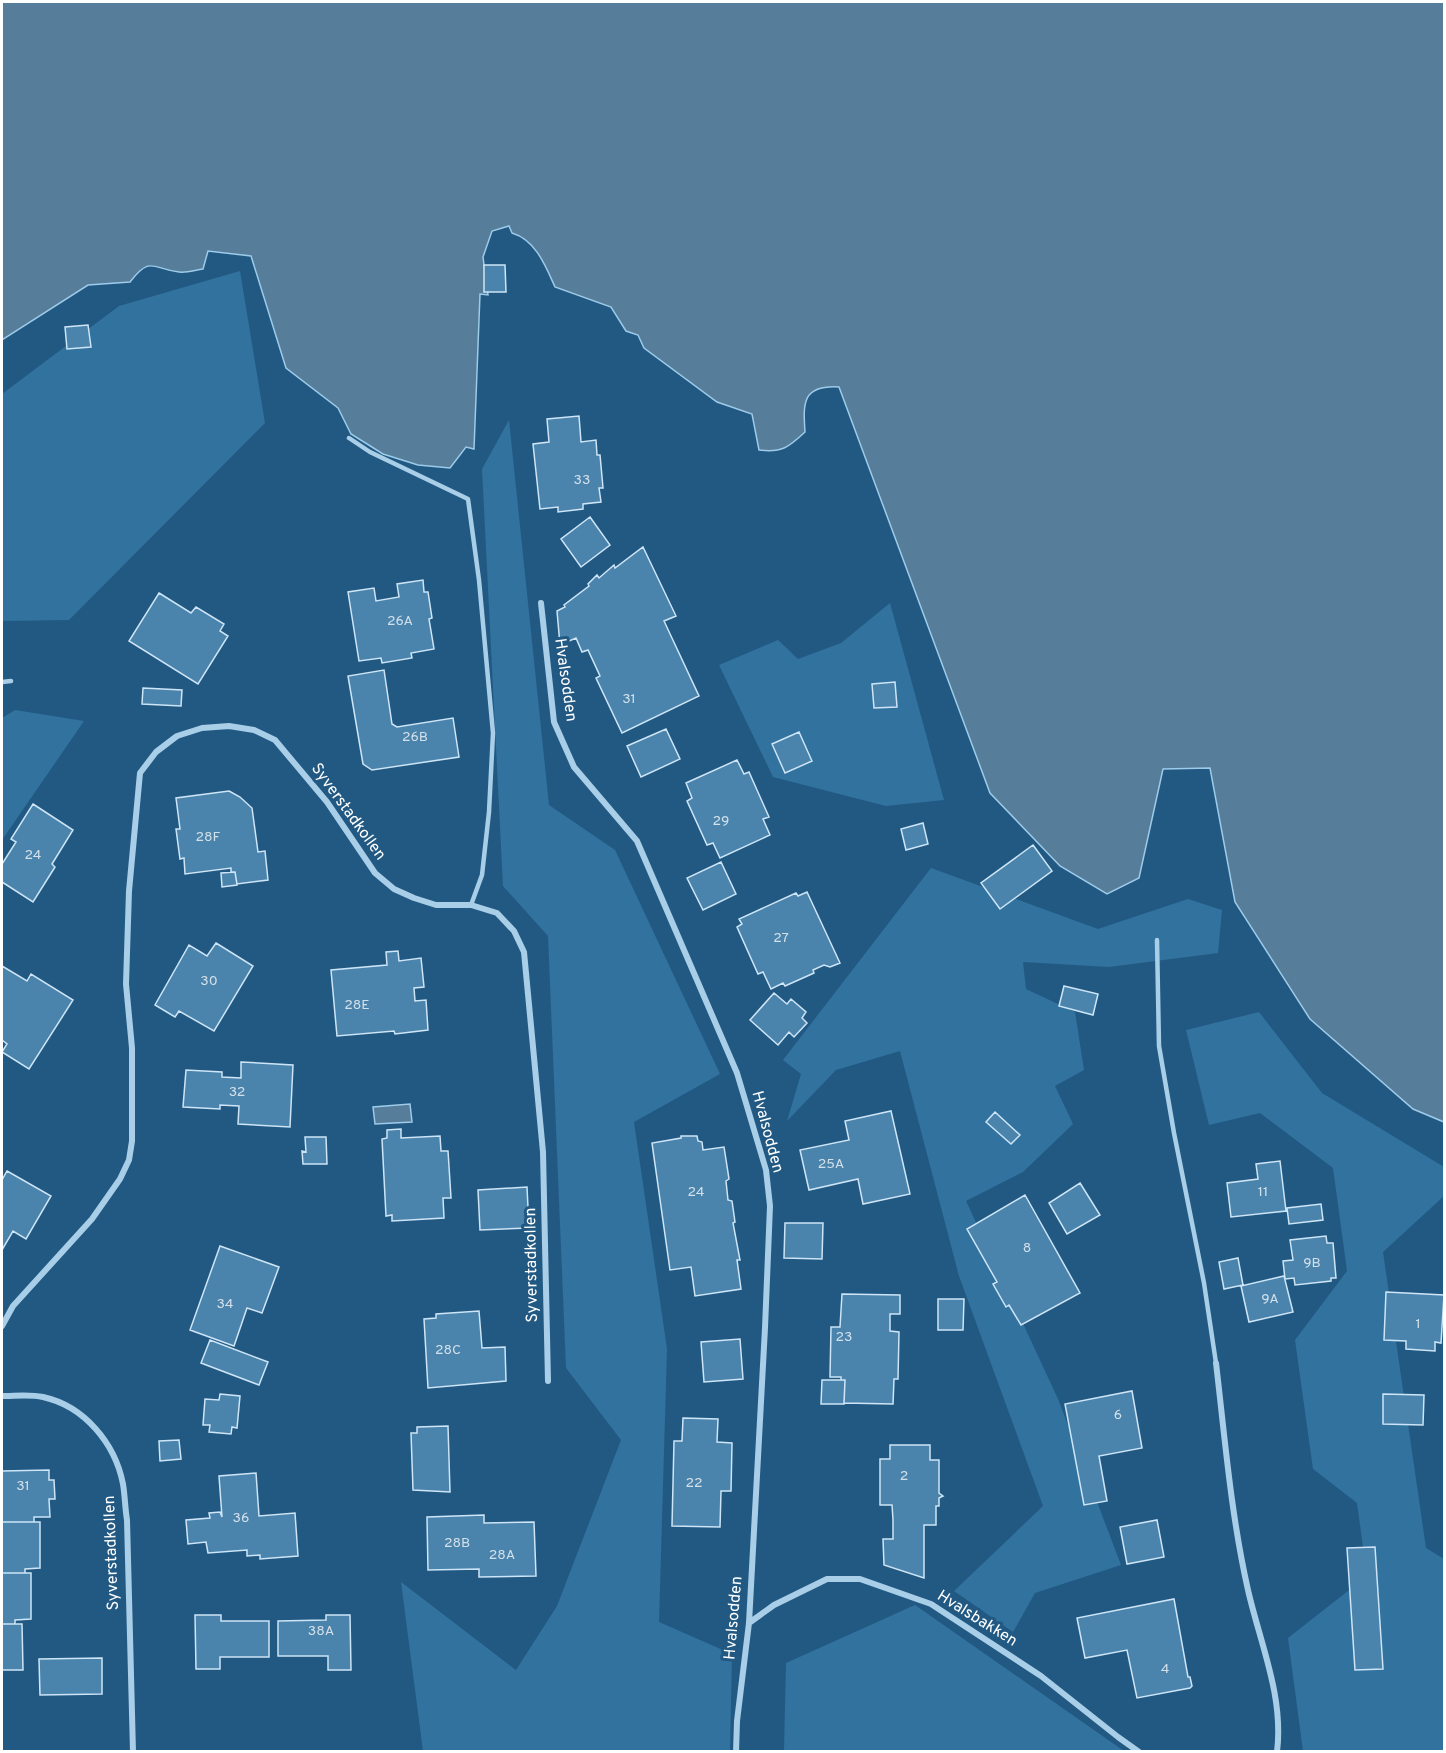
<svg xmlns="http://www.w3.org/2000/svg" width="1446" height="1753" font-family="Overpass,sans-serif">
	<style>
		.green { fill: #32729f }
		.water { fill: #567d9a; stroke: #9dcbe9; stroke-width: 1.5 }
		.building { fill: #4a83ab; stroke: #cde5f6; stroke-width: 1.5 }
		.lines { fill: none; stroke-linecap: round; stroke-linejoin: round }
		.service { stroke: #a9cee8; stroke-width: 4.5 }
		.minor { stroke: #a9cee8; stroke-width: 6 }
		.labels { text-anchor: middle; dominant-baseline: central; stroke-width: 6; stroke-linejoin: round; paint-order: stroke }
		.number-label { font-size: 14px; fill: #d2e0ea }
		.street-label { font-size: 16px; fill: #fff; stroke: #225983 }
	</style>
	<rect width="100%" height="100%" fill="#225983"/>
	<path class="green" d="M240 271 265 423 69 620 2 621V394L119 306Z
		M509 420 549 805 615 850 720 1074 634 1122 667 1349 659 1622 732 1654 730 1751H423L401 1582 516 1670 557 1606 621 1440 566 1368 548 936 503 886 482 469Z
		M890 603 944 800 886 806 773 777 719 665 778 640 798 659 841 643Z
		M15 710 84 721 2 840V718Z
		M931 868 1098 929 1188 899 1222 910 1218 953 1109 967 1023 962 1026 989 1075 1012 1084 1070 1055 1086 1073 1124 1023 1172 966 1201 1058 1399 1121 1565 1035 1593 1013 1632 954 1591 1043 1506 959 1276 900 1051 836 1070 787 1121 801 1074 783 1060Z
		M1259 1012 1322 1093 1444 1167V1196L1383 1252 1426 1548 1444 1559V1751H1303L1288 1638 1367 1576 1357 1503 1313 1469 1295 1340 1347 1271 1333 1168 1260 1113 1209 1125 1186 1030Z
		M915 1605 1124 1751H784L786 1663Z"/>
	<path class="water" d="M2 2H1444V1122L1413 1109 1310 1019 1235 902 1210 768 1163 769 1139 878 1107 894 1060 866 990 793 839 387C802 385 803 403 805 432 789 447 782 453 759 450L752 414 717 402 644 348 638 335 626 331 611 307 555 287C546 267 536 240 512 233L509 226 492 231 483 257 488 295 480 294 474 449 466 447 450 468 418 465 383 454 351 434 338 408 286 368 251 256 208 251 203 269C195 270 187 273 179 272 152 269 151 255 130 282L88 285 2 340Z
		M410 1104 412 1122 375 1124 373 1107Z"/>
	<path class="building" d="M484 265H505L506 292H484Z
		M88 325 91 347 67 349 65 327Z
		M579 416 581 442 596 440 597 455H600L603 488H599L601 502 583 504V509L558 512V507L540 509 533 444 549 442 547 419Z
		M590 517 610 545 581 567 561 539Z
		M643 547 676 616 664 621 699 696 622 733 596 678 600 676 588 650 582 652 576 638 560 645 557 611 565 607 564 605 589 586 588 584 597 575 599 578 614 565 615 568Z
		M423 580 424 592H428L432 618 429 619 434 649 411 653 412 658 382 663 381 658 359 661 348 592 374 588 376 601 399 597 397 584Z
		M159 593 191 613 196 607 224 624 220 631 228 636 198 684 129 641Z
		M384 670 392 724 397 727 453 718 459 757 372 770 363 764 348 676Z
		M895 682 897 707 874 708 872 684Z
		M143 688 182 690 181 706 142 704Z
		M666 729 680 759 641 777 627 746Z
		M799 732 812 761 785 773 772 744Z
		M737 760 744 774 749 772 769 817 763 819 770 835 720 858 713 843 707 845 687 801 692 798 686 783Z
		M229 791 240 797 252 808 258 852 265 851 268 880 237 884 235 872H231V868L185 874 184 858 180 859 176 829H180L176 798Z
		M33 804 73 830 52 864 55 867 33 902 2 882V864L16 842 11 839Z
		M923 823 928 844 906 850 901 829Z
		M1033 845 1052 871 1000 909 981 883Z
		M721 862 736 894 703 910 687 878Z
		M235 872 237 885 222 887 221 873Z
		M807 892 840 963 830 967 824 965 813 970 814 973 785 986 783 983 771 989 763 972 758 974 737 927 742 924 739 919 796 893 798 896Z
		M216 943 253 966 214 1031 179 1011 175 1017 155 1005 189 945 207 956Z
		M398 951 399 961 421 958 424 987 414 988 415 1001 426 1000 428 1030 395 1034 394 1031 337 1036 331 970 387 965 386 952Z
		M2 966 27 981 31 974 73 1000 29 1069 2 1052 7 1044 2 1040Z
		M1064 986 1098 994 1093 1015 1059 1006Z
		M774 993 787 1004 791 999 806 1012 802 1018 807 1023 794 1037 789 1032 778 1045 750 1020Z
		M241 1062 293 1065 290 1127 238 1124 239 1106 220 1105V1109L183 1107 186 1070 222 1072V1077L241 1078Z
		M891 1111 910 1194 863 1204 858 1179 809 1190 800 1150 849 1140 845 1121Z
		M995 1112 1020 1135 1011 1144 986 1122Z
		M401 1129V1138L440 1136 441 1151H448L451 1198H443L444 1218 392 1221V1215L386 1216 382 1139 387 1138V1130Z
		M681 1136H697L698 1141 702 1142 703 1150 724 1147 729 1179 726 1181 728 1200 732 1201 735 1222 733 1223 740 1260H737L741 1289 695 1296 691 1267 670 1270 652 1143 681 1138Z
		M305 1137H326L327 1164H303L302 1151 306 1152Z
		M1280 1161 1286 1211 1231 1217 1227 1183 1258 1179 1256 1164Z
		M7 1171 51 1196 26 1239 13 1231 2 1250V1180Z
		M1080 1183 1100 1215 1067 1234 1049 1203Z
		M527 1187 529 1228 480 1230 478 1190Z
		M1025 1195 1080 1293 1021 1325 1009 1305 1006 1307 993 1284 997 1282 967 1229Z
		M1321 1204 1323 1220 1289 1224 1287 1208Z
		M785 1223H823L822 1259 784 1258Z
		M1326 1236 1327 1243H1333L1336 1278H1331V1281L1295 1285 1294 1278 1285 1279 1283 1261 1293 1260 1290 1240Z
		M220 1246 279 1267 262 1313 247 1308 234 1346 190 1330Z
		M1238 1258 1243 1285 1224 1289 1219 1262Z
		M1284 1276 1293 1312 1249 1322 1241 1286Z
		M1386 1292 1444 1295 1441 1343 1435 1342V1351L1406 1349V1341L1384 1340Z
		M842 1294 900 1295V1314H890V1331L899 1332 898 1379H894L893 1404 844 1403 845 1380H841V1377H830L831 1327H840Z
		M938 1299H964L963 1330H938Z
		M479 1311 482 1348 505 1347 506 1381 428 1388 424 1319 436 1318V1314Z
		M740 1339 743 1379 704 1382 701 1342Z
		M210 1340 268 1362 259 1385 201 1363Z
		M822 1380H845L844 1404H821Z
		M1132 1391 1142 1448 1099 1456 1107 1501 1084 1505 1065 1404Z
		M220 1394 240 1396 237 1428 232 1427 231 1434 209 1432 210 1425H203L205 1399 219 1400Z
		M1383 1394 1424 1395 1423 1425 1383 1424Z
		M683 1418 718 1419 717 1442 732 1443 731 1491H721L720 1527 672 1526 674 1441H682Z
		M448 1426 450 1492 413 1490 411 1433H417V1427Z
		M179 1440 181 1459 160 1461 159 1441Z
		M890 1445H930V1460H939V1493L943 1496 939 1498V1506H936V1525H924V1578L884 1565 883 1539H893V1520L892 1505H880V1459H890Z
		M49 1470V1480H54L55 1499H49L50 1517H34V1522H2V1471Z
		M256 1473 259 1516 295 1513 298 1556 260 1559V1555L247 1556V1550L208 1553 206 1542 188 1544 186 1520 210 1518 209 1513 220 1512 222 1517 219 1476Z
		M484 1515V1523L534 1522 536 1576 479 1577V1569L428 1570 427 1517Z
		M1157 1520 1164 1557 1127 1564 1120 1527Z
		M2 1522H40V1568L25 1569V1573H2Z
		M1375 1547 1383 1669 1355 1670 1347 1548Z
		M2 1573H31V1619L15 1620V1624H2Z
		M1174 1599 1188 1677H1190L1192 1686 1190 1688 1137 1698 1127 1650 1085 1658 1077 1618Z
		M195 1615H221V1621H269V1657H220V1669H196Z
		M326 1615H350L351 1670H328V1656H278V1621L326 1620Z
		M2 1624H22L23 1670H2Z
		M102 1658V1694L40 1695 39 1659Z"/>
	<g class="lines">
		<path class="service" d="M349 438 370 452 468 499 479 580 493 733 489 812 482 875 471 905
			M2 682 11 681
			M1157 940 1159 1046 1174 1133 1204 1283 1216 1363"/>
		<path class="minor" d="M541 603 554 722 574 767 637 841 737 1073 766 1170 770 1206 765 1328 749 1623 737 1721 736 1752
			M2 1326 13 1306 92 1219 120 1179 129 1160 132 1141V1048L126 984 129 891 140 773 156 752 177 736 202 728 229 726 254 730 275 740 327 802 375 873 394 889 414 898 436 905H471L497 913 514 931 524 952 543 1152 548 1381
			M1216 1363C1225 1439 1231 1515 1248 1590 1260 1643 1284 1696 1277 1752
			M2 1396C15 1396 30 1394 43 1397 84 1406 115 1443 123 1484 125 1496 125 1508 127 1520L133 1752
			M749 1623 774 1605 827 1579H860L931 1604 1041 1676 1118 1737 1139 1752"/>
	</g>
	<g class="labels">
		<g class="number-label">
			<text x="582" y="480">33</text>
			<text x="400" y="621">26A</text>
			<text x="629" y="699">31</text>
			<text x="415" y="737">26B</text>
			<text x="721" y="821">29</text>
			<text x="208" y="837">28F</text>
			<text x="33" y="855">24</text>
			<text x="781" y="938">27</text>
			<text x="209" y="981">30</text>
			<text x="357" y="1005">28E</text>
			<text x="237" y="1092">32</text>
			<text x="831" y="1164">25A</text>
			<text x="696" y="1192">24</text>
			<text x="1263" y="1192">11</text>
			<text x="1027" y="1248">8</text>
			<text x="1312" y="1263">9B</text>
			<text x="1270" y="1299">9A</text>
			<text x="225" y="1304">34</text>
			<text x="1418" y="1324">1</text>
			<text x="844" y="1337">23</text>
			<text x="448" y="1350">28C</text>
			<text x="1118" y="1415">6</text>
			<text x="904" y="1476">2</text>
			<text x="694" y="1483">22</text>
			<text x="23" y="1486">31</text>
			<text x="241" y="1518">36</text>
			<text x="457" y="1543">28B</text>
			<text x="502" y="1555">28A</text>
			<text x="321" y="1631">38A</text>
			<text x="1165" y="1669">4</text>
		</g>
		<g class="street-label">
			<text transform="translate(565 680) rotate(82)">Hvalsodden</text>
			<text transform="translate(348 812) rotate(54)">Syverstadkollen</text>
			<text transform="translate(767 1132) rotate(75)">Hvalsodden</text>
			<text transform="translate(532 1265) rotate(-91)">Syverstadkollen</text>
			<text transform="translate(112 1553) rotate(-92)">Syverstadkollen</text>
			<text transform="translate(734 1618) rotate(-85)">Hvalsodden</text>
			<text transform="translate(977 1619) rotate(32)">Hvalsbakken</text>
		</g>
	</g>
	<rect width="1446" height="1753" fill="none" stroke="#ffffff" stroke-width="6"/>
</svg>
